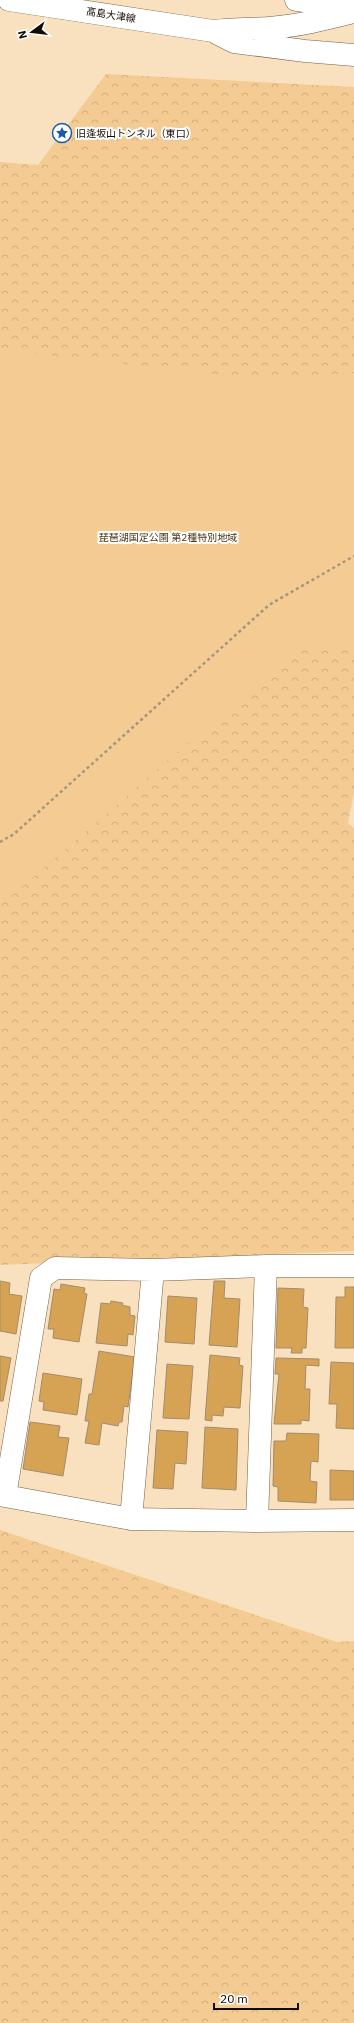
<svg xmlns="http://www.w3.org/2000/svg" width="354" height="2023" font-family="'IBM Plex Sans','Noto Sans JP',sans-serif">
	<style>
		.forest { fill: url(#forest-crowns) }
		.park { fill: #f4cc93 }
		.building { fill: #d6a354; stroke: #a28c6d }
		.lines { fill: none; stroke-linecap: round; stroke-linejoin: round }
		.minor-casing { stroke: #735f42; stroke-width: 23 }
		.major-casing { stroke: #735f42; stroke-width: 23 }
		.highway-casing { stroke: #735f42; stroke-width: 23 }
		.path { stroke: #a6947c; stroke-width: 2.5; stroke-dasharray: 3 3; stroke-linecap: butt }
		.minor { stroke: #fff; stroke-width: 22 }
		.major { stroke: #fff; stroke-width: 22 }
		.highway { stroke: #fff; stroke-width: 22 }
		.labels { text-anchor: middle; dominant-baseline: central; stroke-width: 4; stroke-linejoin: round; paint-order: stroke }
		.street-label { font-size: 10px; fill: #130b02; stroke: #fff }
		.poi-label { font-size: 10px; fill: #130b02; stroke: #fff; text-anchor: start }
		.park-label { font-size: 10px; fill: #4a3513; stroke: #fff }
	</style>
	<defs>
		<pattern id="forest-crowns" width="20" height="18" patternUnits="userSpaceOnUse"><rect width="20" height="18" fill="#f4cc93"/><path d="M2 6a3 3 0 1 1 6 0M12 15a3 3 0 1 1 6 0" fill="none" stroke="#d0ae7d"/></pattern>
	</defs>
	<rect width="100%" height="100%" fill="#f9e1c0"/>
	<path class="forest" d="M106 74 354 87V793L348 823 354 828V1251L0 1265V162L38 165Z
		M0 1530 337 1642 354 1641V2023H0Z"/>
	<path class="park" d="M0 350 260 379 354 373V647L294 651 0 906Z"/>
	<path class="building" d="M0 1281 10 1283 9 1294 22 1296 16 1334 0 1331Z
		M214 1281H225L224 1298 240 1299 237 1347 209 1345Z
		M61 1284 85 1288 84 1293 87 1294 79 1342 53 1338 54 1329H48L54 1289 60 1290Z
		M345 1287H354V1348H335L336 1297H345Z
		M278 1288 304 1289 303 1307 308 1308 306 1348H302V1353H291L292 1348H276Z
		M168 1296 197 1298 194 1344 165 1342Z
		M111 1301 123 1303 122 1305 130 1307V1315L135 1316 133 1335 128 1334 127 1346 96 1343 101 1303 110 1304Z
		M99 1351 135 1357 128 1407 124 1406 122 1422H119L118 1426 102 1423 99 1445 85 1443 89 1421H85L89 1394H92Z
		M210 1355 240 1358 239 1365 243 1366 240 1408 224 1407 223 1416 212 1415V1421L205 1420Z
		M0 1356 11 1358 3 1401H0Z
		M276 1358 319 1359V1366L306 1365 305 1389H310L309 1421 301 1420V1424H274L279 1374H275Z
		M331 1362 354 1363V1429L336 1428 337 1404H329Z
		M167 1364 193 1366 189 1419 163 1418Z
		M43 1373 82 1379 77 1415 43 1410 44 1402 39 1401Z
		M30 1422 60 1426 58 1437 69 1438 63 1476 23 1469Z
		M205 1427 238 1429 236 1490 202 1488Z
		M157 1430 188 1432 186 1464 175 1463 173 1489 153 1488Z
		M287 1433 319 1434 318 1462 311 1461 310 1481 317 1482 316 1503 278 1501V1487L273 1486 274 1441H286Z
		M330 1470 354 1471V1500H330Z"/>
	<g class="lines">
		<g class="minor-casing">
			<path id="minor" d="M0 1495 131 1519 257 1521 354 1520
				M5 1496 41 1278 55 1268 153 1270 266 1266H354
				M131 1519 153 1270
				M257 1521 266 1266"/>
		</g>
		<g class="major-casing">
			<path id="major" d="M9 0 213 31C232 29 250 29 269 28 298 26 326 19 354 12
				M218 34 234 42 305 51 354 55"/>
		</g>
		<g class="highway-casing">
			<path id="highway" d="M296 0 354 9"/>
		</g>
		<path class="path" d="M0 842 14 834 269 605 354 556"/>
		<use href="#minor" class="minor"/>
		<use href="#major" class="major"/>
		<use href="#highway" class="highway"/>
	</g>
	<defs>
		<g id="sight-ring" transform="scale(1)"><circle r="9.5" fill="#fff" stroke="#1a5aab" stroke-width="1.5"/><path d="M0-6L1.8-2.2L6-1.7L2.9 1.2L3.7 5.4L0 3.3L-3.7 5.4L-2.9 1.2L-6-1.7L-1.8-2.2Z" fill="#1a5aab"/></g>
	</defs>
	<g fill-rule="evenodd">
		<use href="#sight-ring" x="62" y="133"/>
	</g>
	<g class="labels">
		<g class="street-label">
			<text transform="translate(111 15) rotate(9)">高島大津線</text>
		</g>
		<g class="poi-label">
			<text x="76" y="133">旧逢坂山トンネル（東口）</text>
		</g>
		<g class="park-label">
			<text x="168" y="537">琵琶湖国定公園 第2種特別地域</text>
		</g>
	</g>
	<g transform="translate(32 32) rotate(255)" stroke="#ffffff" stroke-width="3" paint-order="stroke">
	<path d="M0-3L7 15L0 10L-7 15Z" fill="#130b02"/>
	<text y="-6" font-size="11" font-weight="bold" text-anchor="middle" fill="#130b02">N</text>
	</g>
	<path d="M214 2003v6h84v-6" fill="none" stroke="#130b02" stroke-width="2"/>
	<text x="220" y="2003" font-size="12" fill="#130b02" stroke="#ffffff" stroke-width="3" paint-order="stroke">20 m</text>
</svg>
